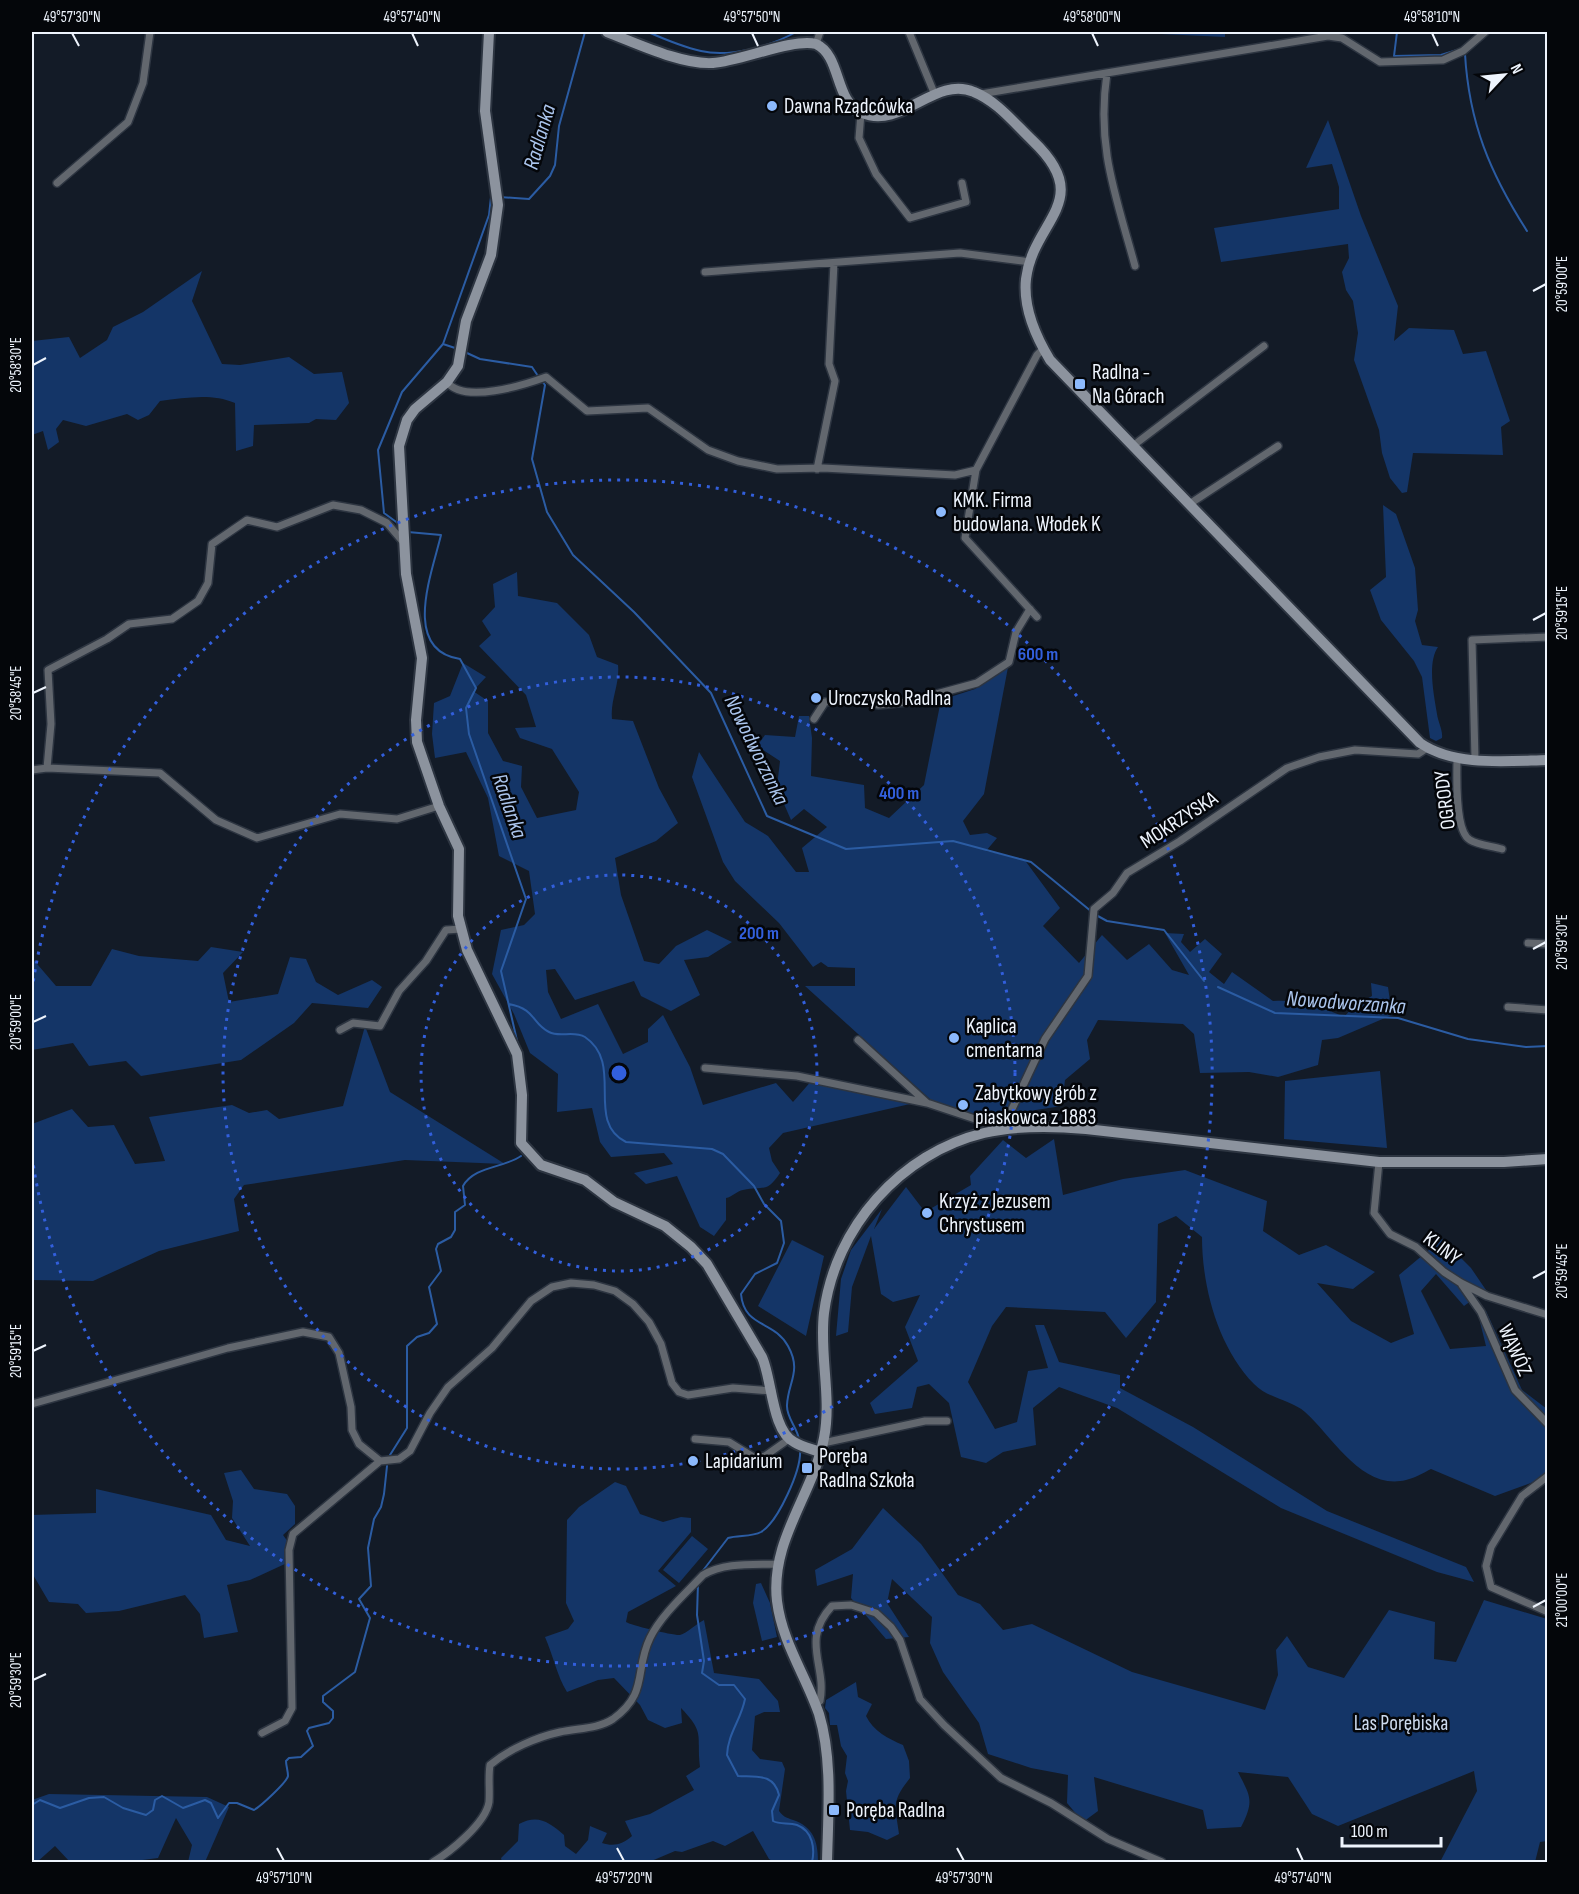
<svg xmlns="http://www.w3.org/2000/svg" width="1579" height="1894" font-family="'Sofia Sans Condensed',sans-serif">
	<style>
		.green { fill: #143567 }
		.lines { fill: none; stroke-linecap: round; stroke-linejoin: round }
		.stream { stroke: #2b5ca3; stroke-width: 2 }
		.street-casing { stroke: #2d3541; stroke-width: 10 }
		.secondary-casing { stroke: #2d3541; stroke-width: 14 }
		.street { stroke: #62676e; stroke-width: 7 }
		.secondary { stroke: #8c939e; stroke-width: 10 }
		.ticks { fill: none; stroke: #eef4fd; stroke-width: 2 }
		.ring { fill: none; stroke: #325fdc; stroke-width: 3; stroke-dasharray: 3 6 }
		.poi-dot { fill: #8cb9fc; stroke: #04060a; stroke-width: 2 }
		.labels { text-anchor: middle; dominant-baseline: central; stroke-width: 5; stroke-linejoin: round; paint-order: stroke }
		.poi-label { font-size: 21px; fill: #eef4fd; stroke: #04060a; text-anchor: start }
		.street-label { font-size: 21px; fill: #eef4fd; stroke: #04060a }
		.park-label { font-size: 21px; fill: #cddaee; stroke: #04060a }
		.water-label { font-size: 22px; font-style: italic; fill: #abc5ed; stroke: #04060a }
		.centre { fill: #325fdc; stroke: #04060a; stroke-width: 3 }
		.ring-label { font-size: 18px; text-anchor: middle; font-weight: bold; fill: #325fdc; stroke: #04060a; stroke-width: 5; stroke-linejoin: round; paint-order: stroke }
		.neatline { fill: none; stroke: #eef4fd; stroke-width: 2 }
		.ticks-label { font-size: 15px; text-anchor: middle; fill: #eef4fd }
	</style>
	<rect width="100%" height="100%" fill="#131b27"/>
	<path class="green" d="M1118 32H1225V37Z
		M1328 120 1361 216 1398 306 1394 341 1409 328 1454 330 1463 354 1486 351 1510 421 1501 427 1503 455 1413 453 1407 492 1402 493 1390 478 1382 453 1379 430 1354 360 1358 333 1353 301 1346 290 1342 272 1349 258 1348 244 1221 262 1214 228 1339 209V187L1332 164 1306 168Z
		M202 271 192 301 222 364 240 365 289 357 314 374 342 372 349 403 336 420 316 419 309 423 254 425 253 446 236 451 235 403C211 393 186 398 160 401L149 415 138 420 127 414 86 426 63 420 56 429 59 442 48 450 43 431 32 435V341L69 337 80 358 107 340 113 327 143 312Z
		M1383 505 1396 514 1415 568 1418 610 1415 621 1422 645 1438 647C1427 663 1434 695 1437 714 1438 722 1443 730 1442 738L1436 741 1430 738 1422 677 1414 661 1381 620 1370 590 1386 577Z
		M517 572 518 596 557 603 589 635 597 657 618 665C620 684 610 700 612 719L633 721 659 788 678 823 656 841 615 858 621 895 644 961 659 964 676 946 707 930 732 942 708 957 684 960 700 995 671 1011 641 996 634 981 575 1000 555 969 546 970 548 992 561 1019 598 1004 623 1054 648 1042V1029L663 1015 690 1067 703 1105 776 1083 793 1102 813 1079 910 1104 783 1133 769 1148 772 1161 780 1173C767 1193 764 1186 743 1190 737 1191 732 1197 726 1198V1220L714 1236 700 1227 677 1176 646 1184 634 1173 673 1164 664 1153 611 1157 600 1142 592 1108 557 1112 558 1074 530 1053 514 1014 492 974 501 930 524 925 535 914 529 871 499 856 488 798 466 752 435 758 432 734 434 703 450 696 463 663 486 677 473 691 488 701V733L503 761 522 766 521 787 537 818 576 810 579 792 552 749 520 738 515 728 536 727 526 695 479 646 491 635 482 621 495 607 493 584Z
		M1009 662 984 794 963 821 970 835 987 833 997 838 986 851 1024 859 1060 908 1043 926 1079 963 1102 935 1127 960 1149 944 1172 970 1189 975 1165 933 1184 934 1181 942 1190 952 1205 939 1222 954 1209 972 1224 984 1232 972 1273 1001C1300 999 1320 1006 1344 1017L1354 1006 1372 996 1371 983 1388 987 1392 1015 1338 1038 1322 1040 1318 1065 1278 1077 1249 1072 1200 1073 1194 1034 1183 1024 1098 1020 1087 1040 1090 1059 1065 1080 1062 1106 982 1118 980 1114 970 1115 931 1100 805 986H855V968L828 967 821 962 813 967 779 923 735 881 723 862 692 777 699 752 745 822 768 836 796 872H809L802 848 827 827 804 809 791 820 784 804 776 795 780 761 757 746 765 735 795 737 799 716H809L812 738 811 776 864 785 865 808 889 818 924 785 941 700 975 689Z
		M211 947 243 952 223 973 229 1002 278 994 290 957 306 959 316 982 338 995 372 980 382 987 368 1008 312 1003 294 1023 241 1060 141 1076 126 1061 89 1066 73 1043 32 1050V958L56 986H91L112 949 139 956 198 961Z
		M365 1026 390 1092 505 1164 405 1160 244 1185 234 1199 239 1231 159 1251 93 1281 32 1280V1124L72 1109 88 1127 114 1125 135 1164 165 1161 149 1117 232 1105 249 1113 267 1110 279 1119 343 1106Z
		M1380 1071 1387 1148 1284 1139 1285 1081Z
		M1054 1139 1063 1195 1123 1179 1185 1170 1267 1201 1263 1231 1299 1255 1326 1245 1375 1272 1353 1289 1317 1283 1351 1321 1391 1343 1414 1334 1399 1275 1442 1239 1471 1268 1486 1290 1464 1306 1436 1274 1421 1291 1450 1349 1486 1346 1480 1322 1486 1311 1522 1390 1547 1409V1477L1495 1496 1431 1469C1423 1473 1415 1478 1406 1480 1362 1491 1333 1437 1305 1412 1291 1400 1267 1398 1254 1384 1218 1347 1202 1287 1202 1237L1176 1216 1158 1224 1156 1302 1126 1338 1105 1312 1006 1307 992 1326 968 1382 995 1429 1017 1422 1028 1371 1048 1368 1035 1325H1044L1059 1362 1120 1375V1388L1193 1427 1327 1511 1466 1567 1474 1582 1437 1572 1281 1508 1117 1408 1059 1387 1033 1408 1036 1445 1003 1452 986 1463 961 1457 949 1403 929 1384 917 1387 912 1408 875 1414 870 1403 918 1361 905 1327 920 1295 893 1302 881 1294 871 1236 852 1287 848 1332 836 1336 841 1279 851 1250 882 1209 874 1229 906 1187 925 1212 971 1185 970 1176 1003 1140 1026 1158Z
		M792 1240 824 1256 806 1336 758 1306Z
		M241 1470 254 1489 287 1494 295 1506V1524L283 1535 288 1542 287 1563 250 1580 227 1585 238 1632 204 1638 200 1614 185 1595 119 1611 86 1613 78 1604 49 1602 32 1573V1515L96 1513V1489L211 1515 226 1540 250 1546 232 1518 233 1501 224 1473Z
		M615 1482 626 1486 640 1514 663 1522 681 1517 691 1518V1532L658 1571 676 1586 628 1612 626 1622C630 1625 675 1636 680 1635 687 1633 696 1624 704 1620L714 1673 759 1679 778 1701 780 1712H764L755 1716 752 1750 760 1759 782 1762 785 1769 779 1811C784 1818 788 1818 796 1821 815 1829 818 1844 818 1862H774L769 1859 753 1831 725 1846 713 1841 682 1852 675 1851 649 1862H502L501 1858 518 1841 519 1824C538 1814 549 1822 564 1835L565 1846 576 1854 588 1840 590 1826 607 1833 602 1843C614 1847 623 1844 632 1836L625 1821 650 1814 694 1790 686 1776 700 1767C696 1735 706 1734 681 1708L682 1723 665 1728 648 1720 640 1705 614 1678 598 1680 567 1692C557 1676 553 1655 545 1637L568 1629 574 1621 566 1603 567 1520 579 1507Z
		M883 1508 921 1544 958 1595 980 1604 1003 1630 1032 1624 1132 1672 1265 1710 1278 1675 1276 1650 1287 1636 1308 1667 1344 1678 1389 1610 1435 1622 1434 1659 1456 1662 1484 1600 1547 1619V1841L1540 1842 1535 1862H1440L1477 1791 1474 1771 1338 1826 1312 1814 1288 1777 1238 1772C1250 1796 1255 1800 1241 1827L1207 1829 1203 1810 1094 1777 1098 1811 1083 1822 1067 1803 1068 1775 1031 1768 988 1754 979 1723 943 1672 930 1643 932 1617 892 1579 887 1603 909 1637 886 1639 851 1598 853 1574 817 1586 815 1570 852 1549Z
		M692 1536 708 1549 679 1583 663 1570Z
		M761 1583 770 1603 777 1637 762 1641 753 1603 756 1584Z
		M856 1682 858 1697 872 1704 866 1716C873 1731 889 1739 903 1745L909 1761 910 1778C891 1802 895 1805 899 1834L887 1840 868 1832 850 1830 846 1791 848 1781 845 1773 847 1756 841 1746 837 1725H830L829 1713 825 1708 826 1700Z
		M49 1794 207 1797 229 1807 205 1862H188L192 1845 176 1818 158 1858 127 1862H70L55 1846 37 1862H32V1800Z"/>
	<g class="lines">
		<path class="stream" d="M648 32C664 39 683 47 701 51 730 58 771 46 796 32
			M1397 32 1394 56 1441 55 1457 50
			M1465 54C1469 123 1490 173 1527 231
			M499 197 529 199 550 176 555 165 559 126 585 32
			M443 344 455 348
			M467 353 480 359 532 367 538 376
			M542 381 545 385 532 459 547 512 573 555 634 612 711 693 767 816 846 849 953 841 1031 862 1092 912
			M399 524 384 513 378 450 402 392 443 344 489 215 491 197H494
			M408 532 441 535C432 573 401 650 460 659L476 688 466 708 469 734 526 899 501 971 518 1045
			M1096 915 1107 921 1164 930 1204 981
			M1218 987 1275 1013 1398 1018 1468 1039 1526 1047 1548 1046
			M509 1004C536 1009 532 1024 549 1032 560 1038 573 1030 585 1037 625 1064 584 1121 626 1142L712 1149 723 1154 754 1186 764 1204 781 1221 784 1243 777 1263 755 1274 741 1294C744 1328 774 1320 788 1346 802 1371 788 1382 787 1405 786 1418 798 1428 799 1440
			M390 1455 407 1428V1346L417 1337 429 1333 437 1324 429 1287 441 1271 436 1249 438 1244 451 1237 455 1230V1212L465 1205 463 1186C474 1166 504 1168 521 1156
			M698 1577 728 1538C738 1535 752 1537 761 1532 778 1522 802 1469 800 1449
			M698 1583 697 1615 704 1661 702 1673 719 1685H734L745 1699C741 1720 728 1733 727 1755L738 1776C756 1777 774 1773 779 1795L772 1811 773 1821C780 1825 789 1822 797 1825 813 1831 815 1849 812 1862
			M32 1805 40 1800 60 1808 89 1798 104 1797 123 1808 146 1815 153 1810 155 1800 162 1796 183 1808 205 1800 211 1803 218 1818 229 1803H237L254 1810C261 1806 287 1782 288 1776 288 1771 286 1765 286 1761L289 1758 301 1757 313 1746 307 1731 309 1728 329 1723 333 1718V1711L323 1702V1696L355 1672 370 1618 359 1599 371 1586 368 1548 374 1519 381 1507 384 1494 387 1466"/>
		<g class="street-casing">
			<path id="street" d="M909 32 935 95
				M816 44 820 32
				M1107 73C1096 147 1116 196 1135 266
				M981 94 1328 36 1342 38 1380 62 1443 60 1463 51 1485 32
				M861 113 859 138 876 174 910 218 966 202 962 183
				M57 183 128 122 143 83 150 32
				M705 272 960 253 1031 262
				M447 382C464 404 524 385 546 377L587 411 648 408 708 450 738 461 777 469 823 468 955 475 976 470
				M1134 445 1264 346
				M817 469 835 381 829 364 834 263
				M1191 503 1278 446
				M1037 617 965 538 976 470 1037 355 1043 349
				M814 719 825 702 852 699 878 705 907 702 977 683 1009 662 1016 632 1030 609
				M1457 757C1457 774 1454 831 1470 840 1478 845 1492 846 1502 849
				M1475 759 1472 640 1548 637
				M47 768 51 724 48 670 107 639 129 624 172 619 198 601 208 583 212 544 247 520 277 527 333 505 361 510 387 523 404 543
				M32 770 47 768 160 773 216 820 257 838 340 814 397 819 439 806
				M1528 943 1548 944
				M1508 1007 1548 1010
				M340 1030 353 1023 380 1026 399 991 426 961 446 930 461 929
				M858 1040 927 1103 975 1119 991 1120 1000 1130
				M705 1068 797 1076 927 1103
				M1006 1129 1012 1109 1045 1039 1088 976 1094 909 1113 893 1127 873 1180 841 1287 768 1319 757 1355 750 1418 754 1427 748
				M1379 1162 1374 1213 1390 1234 1416 1247 1444 1272 1461 1283 1487 1296 1548 1315
				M1462 1285 1481 1312 1515 1390 1548 1424
				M32 1404 228 1348 303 1332 329 1337 339 1353 351 1407 352 1430 359 1444 380 1461
				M695 1439 729 1442 755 1458 765 1456 789 1439
				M823 1443 925 1421H947
				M1548 1476 1522 1496 1491 1547 1486 1566 1491 1587 1548 1612
				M815 1704 820 1701C827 1666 800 1640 832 1606L851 1605 876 1613 891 1627 900 1640 920 1699 944 1725 1001 1778 1051 1803 1108 1839 1162 1862
				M262 1733 285 1721 292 1708 289 1550 293 1534 380 1461 399 1459 410 1451 430 1413 448 1387 492 1348 531 1301 552 1287 571 1283 594 1285 615 1291 633 1304 649 1322 661 1344 672 1383 679 1392 688 1395 733 1388 772 1391
				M433 1862C450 1852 486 1823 489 1802 490 1789 488 1778 490 1765 509 1749 537 1737 560 1732 578 1728 598 1729 613 1719 649 1693 634 1671 650 1638 661 1615 686 1593 703 1575 725 1562 753 1565 778 1564"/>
		</g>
		<g class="secondary-casing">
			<path id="secondary" d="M489 32 485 111 498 205 491 255 466 321 458 366 447 382 415 409 407 420 399 446 406 574 422 658 416 720 417 742 439 806 459 849 458 916 467 950 517 1054 522 1095 521 1143 541 1165 585 1180 614 1202 665 1226 691 1247 707 1264 762 1357C772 1379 772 1431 794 1442 802 1447 812 1449 820 1452
				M607 32C636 43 682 65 713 63 741 61 793 38 816 44 842 56 834 102 862 113 902 130 935 75 974 92 997 101 1015 124 1033 141 1096 201 1033 220 1026 279 1023 307 1036 337 1050 360L1420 743C1455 767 1507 761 1548 760
				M827 1862C828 1815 833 1760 819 1714 806 1676 782 1642 777 1601 770 1540 813 1495 824 1438 832 1397 819 1354 824 1313 835 1227 901 1153 984 1133 1018 1125 1053 1126 1086 1129L1379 1162H1504L1548 1159"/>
		</g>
		<use href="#street" class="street"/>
		<use href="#secondary" class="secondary"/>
	</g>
	<path class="ticks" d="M72 33 79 46M412 33 418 46M752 33 758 46M1092 33 1098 46M1432 33 1438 46M1533 291 1546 284M33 365 46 358M1533 620 1546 613M33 693 46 687M1533 949 1546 942M33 1022 46 1016M1533 1278 1546 1271M33 1351 46 1345M1533 1607 1546 1600M33 1680 46 1674M277 1848 284 1861M617 1848 624 1861M957 1848 964 1861M1297 1848 1303 1861"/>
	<g class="ring">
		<circle cx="619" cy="1073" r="198"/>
		<circle cx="619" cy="1073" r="396"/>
		<path d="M32 990A593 593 0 1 1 32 1156"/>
	</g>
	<g class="poi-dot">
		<circle cx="772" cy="106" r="6"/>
		<rect x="1074" y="378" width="12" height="12" rx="3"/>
		<circle cx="941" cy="512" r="6"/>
		<circle cx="816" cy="698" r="6"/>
		<circle cx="954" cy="1038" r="6"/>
		<circle cx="963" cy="1105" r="6"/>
		<circle cx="927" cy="1213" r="6"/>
		<circle cx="693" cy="1461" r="6"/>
		<rect x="801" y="1462" width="12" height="12" rx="3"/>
		<rect x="828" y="1804" width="12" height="12" rx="3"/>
	</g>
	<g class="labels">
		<g class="poi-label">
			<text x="784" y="106">Dawna Rządcówka</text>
			<text x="1092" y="372">Radlna -<tspan x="1092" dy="24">Na Górach</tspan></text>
			<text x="953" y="500">KMK. Firma<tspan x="953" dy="24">budowlana. Włodek K</tspan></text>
			<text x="828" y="698">Uroczysko Radlna</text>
			<text x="966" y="1026">Kaplica<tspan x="966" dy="24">cmentarna</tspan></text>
			<text x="975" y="1093">Zabytkowy grób z<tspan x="975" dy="24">piaskowca z 1883</tspan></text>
			<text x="939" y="1201">Krzyż z Jezusem<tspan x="939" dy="24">Chrystusem</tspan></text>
			<text x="819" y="1456">Poręba<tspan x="819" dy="24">Radlna Szkoła</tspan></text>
			<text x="705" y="1461">Lapidarium</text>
			<text x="846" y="1810">Poręba Radlna</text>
		</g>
		<g class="street-label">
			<text transform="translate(1445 800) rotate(-97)">OGRODY</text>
			<text transform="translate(1179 820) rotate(-33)">MOKRZYSKA</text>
			<text transform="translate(1442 1248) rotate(37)">KLINY</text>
			<text transform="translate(1515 1350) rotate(66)">WĄWÓZ</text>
		</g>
		<g class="park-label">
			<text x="1401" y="1723">Las Porębiska</text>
		</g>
		<g class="water-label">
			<text transform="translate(540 137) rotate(-74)">Radlanka</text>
			<text transform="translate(756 750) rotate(64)">Nowodworzanka</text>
			<text transform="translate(509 806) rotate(71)">Radlanka</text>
			<text transform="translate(1346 1003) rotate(4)">Nowodworzanka</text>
		</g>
	</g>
	<circle cx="619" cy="1073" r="9" class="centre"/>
	<g class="ring-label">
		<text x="1038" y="660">600 m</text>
		<text x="899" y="799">400 m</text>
		<text x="759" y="939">200 m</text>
	</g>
	<rect width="1579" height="1894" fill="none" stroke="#04060a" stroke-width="66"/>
	<g transform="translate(1504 75) rotate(64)" stroke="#04060a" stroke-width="4.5" paint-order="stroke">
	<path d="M0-4.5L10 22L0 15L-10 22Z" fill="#eef4fd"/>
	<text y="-9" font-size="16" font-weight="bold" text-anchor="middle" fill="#eef4fd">N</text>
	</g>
	<path d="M1342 1837v9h99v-9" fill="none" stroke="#eef4fd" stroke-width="3"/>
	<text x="1351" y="1837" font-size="18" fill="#eef4fd" stroke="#04060a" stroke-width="4.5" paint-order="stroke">100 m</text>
	<rect x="33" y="33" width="1513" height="1828" class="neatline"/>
	<g class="ticks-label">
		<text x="72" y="22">49°57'30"N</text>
		<text x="412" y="22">49°57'40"N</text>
		<text x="752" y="22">49°57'50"N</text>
		<text x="1092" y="22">49°58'00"N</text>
		<text x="1432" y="22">49°58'10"N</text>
		<text transform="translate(1562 284) rotate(-90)" y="5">20°59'00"E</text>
		<text transform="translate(16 365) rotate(-90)" y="5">20°58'30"E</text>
		<text transform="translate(1562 613) rotate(-90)" y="5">20°59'15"E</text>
		<text transform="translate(16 693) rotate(-90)" y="5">20°58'45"E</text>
		<text transform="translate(1562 942) rotate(-90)" y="5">20°59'30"E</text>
		<text transform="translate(16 1022) rotate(-90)" y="5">20°59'00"E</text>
		<text transform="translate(1562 1271) rotate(-90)" y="5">20°59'45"E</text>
		<text transform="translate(16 1351) rotate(-90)" y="5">20°59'15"E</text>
		<text transform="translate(1562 1600) rotate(-90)" y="5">21°00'00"E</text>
		<text transform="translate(16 1680) rotate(-90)" y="5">20°59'30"E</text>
		<text x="284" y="1883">49°57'10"N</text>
		<text x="624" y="1883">49°57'20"N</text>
		<text x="964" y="1883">49°57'30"N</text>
		<text x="1303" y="1883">49°57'40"N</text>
	</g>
</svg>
